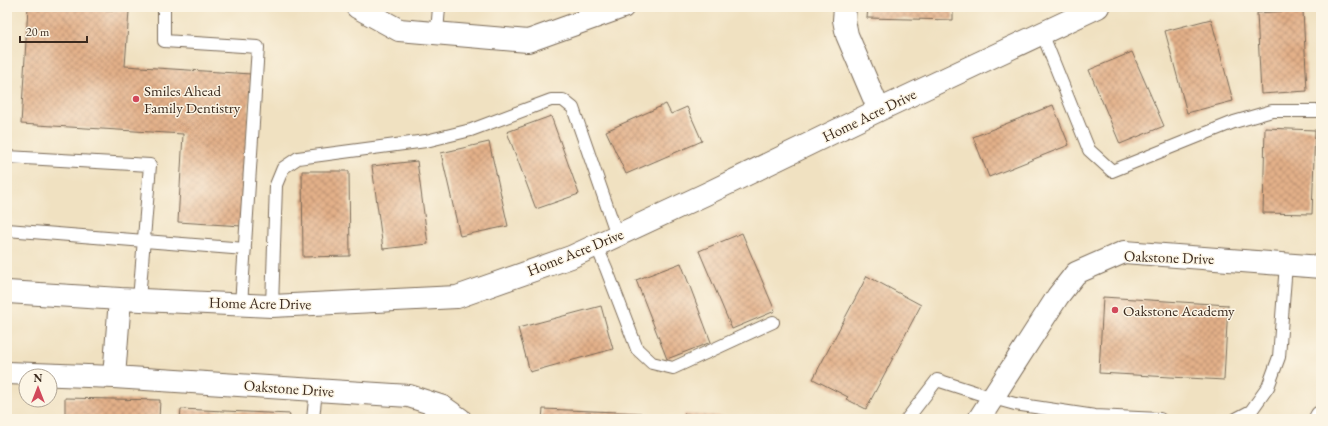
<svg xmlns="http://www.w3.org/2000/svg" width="1328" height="426" font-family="'EB Garamond',serif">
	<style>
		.building { fill: url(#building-cross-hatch) }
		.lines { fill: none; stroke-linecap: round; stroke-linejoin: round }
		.service-casing { stroke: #7a6a57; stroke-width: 14 }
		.minor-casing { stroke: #7a6a57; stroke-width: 24 }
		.tertiary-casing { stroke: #7a6a57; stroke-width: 24 }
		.service { stroke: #fff; stroke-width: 12 }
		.minor { stroke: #fff; stroke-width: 22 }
		.tertiary { stroke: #fff; stroke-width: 22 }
		.poi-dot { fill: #d1495b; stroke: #fcf5e5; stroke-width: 1.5 }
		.labels { text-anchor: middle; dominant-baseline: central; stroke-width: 3; stroke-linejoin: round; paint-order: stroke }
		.poi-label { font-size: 15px; fill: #3b2a1e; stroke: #fcf5e5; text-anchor: start }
		.street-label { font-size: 15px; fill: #3b2a1e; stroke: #fcf5e5 }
	</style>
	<defs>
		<pattern id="building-cross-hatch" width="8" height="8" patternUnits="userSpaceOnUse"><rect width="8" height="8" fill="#e3b089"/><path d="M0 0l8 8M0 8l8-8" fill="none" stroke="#b98f6f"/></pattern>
	</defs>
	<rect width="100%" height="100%" fill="#fcf5e5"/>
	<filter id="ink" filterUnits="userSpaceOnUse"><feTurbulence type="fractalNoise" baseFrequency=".025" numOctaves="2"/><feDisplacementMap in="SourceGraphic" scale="8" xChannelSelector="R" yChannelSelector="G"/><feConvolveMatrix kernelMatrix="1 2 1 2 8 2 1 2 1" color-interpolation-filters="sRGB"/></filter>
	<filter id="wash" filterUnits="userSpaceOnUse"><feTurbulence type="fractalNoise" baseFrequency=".012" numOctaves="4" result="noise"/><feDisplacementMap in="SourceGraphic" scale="16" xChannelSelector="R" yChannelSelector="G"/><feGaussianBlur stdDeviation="0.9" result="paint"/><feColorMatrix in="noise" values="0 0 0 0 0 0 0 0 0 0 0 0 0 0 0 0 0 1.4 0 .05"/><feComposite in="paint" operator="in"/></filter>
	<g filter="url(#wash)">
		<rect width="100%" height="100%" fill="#f0e1c1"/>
		<g id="blocks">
			<path class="building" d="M28 7H58L129 11 125 66 251 74 242 226 178 222 183 134 21 124Z
				M868 7H953V20L867 18Z
				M1303 10 1307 91 1261 94 1257 13Z
				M1211 19 1233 101 1187 113 1165 31Z
				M1132 52 1164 126 1120 144 1089 70Z
				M666 104 671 114 687 107 702 141 626 174 606 131Z
				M1053 105 1069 145 989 177 973 137Z
				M551 116 579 194 536 209 507 132Z
				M1265 128 1315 130 1312 214 1263 213Z
				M489 142 508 226 460 236 441 153Z
				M417 161 428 244 383 249 372 166Z
				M302 171H349L350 256 303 257Z
				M742 233 775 311 732 329 699 251Z
				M681 263 711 342 667 359 636 280Z
				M867 276 921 305 866 409 846 399 848 397 813 379Z
				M1103 297 1228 305 1224 380 1099 373Z
				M601 306 613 349 530 372 518 328Z
				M65 398 160 400 159 419H65Z
				M181 409 290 414 289 419H180Z
				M543 409 641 413V419H542Z
				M684 414 742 417V419H684Z"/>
		</g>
	</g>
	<g filter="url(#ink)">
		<use href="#blocks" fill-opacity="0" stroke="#7a6a57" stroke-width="1"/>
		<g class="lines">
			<g class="service-casing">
				<path id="service" d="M164 7V41L258 47 241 305
					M437 33 439 7
					M1042 33 1089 150 1112 171 1234 122 1272 111H1317
					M7 157 150 165 139 300
					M7 230 245 249
					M596 245 606 268 637 349 652 363 673 368 773 322
					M272 306 276 185 283 168 298 158 426 141 471 130 551 100H563L573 108 617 235
					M313 419 316 390
					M907 419 937 380 993 398 1015 404 1095 416 1160 419
					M1236 419 1251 411 1268 387 1279 357 1286 264"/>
			</g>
			<g class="minor-casing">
				<path id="minor" d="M845 7 844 20 847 35 879 110
					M7 292 120 299 272 306 457 297 571 257 706 194 879 110 1098 7
					M7 373 114 377 409 396 443 407 460 419
					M114 377 120 299
					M979 419 1058 296 1076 273 1124 252 1321 267
					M1320 419 1321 417"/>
			</g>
			<g class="tertiary-casing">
				<path id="tertiary" d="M357 7 399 30 528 41 623 7"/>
			</g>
			<use href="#service" class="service"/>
			<use href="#minor" class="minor"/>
			<use href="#tertiary" class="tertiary"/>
		</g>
	</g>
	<g class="poi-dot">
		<circle cx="136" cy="99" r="4"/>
		<circle cx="1115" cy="310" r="4"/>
	</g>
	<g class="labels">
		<g class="poi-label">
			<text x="144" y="90">Smiles Ahead<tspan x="144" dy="17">Family Dentistry</tspan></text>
			<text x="1123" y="310">Oakstone Academy</text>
		</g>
		<g class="street-label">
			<text transform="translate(869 115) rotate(-26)">Home Acre Drive</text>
			<text transform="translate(575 252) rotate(-22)">Home Acre Drive</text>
			<text transform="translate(1169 257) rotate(2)">Oakstone Drive</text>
			<text transform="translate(260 303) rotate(1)">Home Acre Drive</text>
			<text transform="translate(289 388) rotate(4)">Oakstone Drive</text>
		</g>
	</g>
	<rect width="1328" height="426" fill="none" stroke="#fcf5e5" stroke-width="24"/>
	<g transform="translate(38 388)"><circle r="19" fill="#fcf5e5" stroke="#afa495"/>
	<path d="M0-3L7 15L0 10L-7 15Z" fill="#d1495b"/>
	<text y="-6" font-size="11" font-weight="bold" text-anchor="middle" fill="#3b2a1e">N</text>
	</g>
	<path d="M20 36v6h67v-6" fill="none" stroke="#3b2a1e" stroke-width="2"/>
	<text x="26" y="36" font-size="12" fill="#3b2a1e" stroke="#fcf5e5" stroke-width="3" paint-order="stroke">20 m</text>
</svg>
